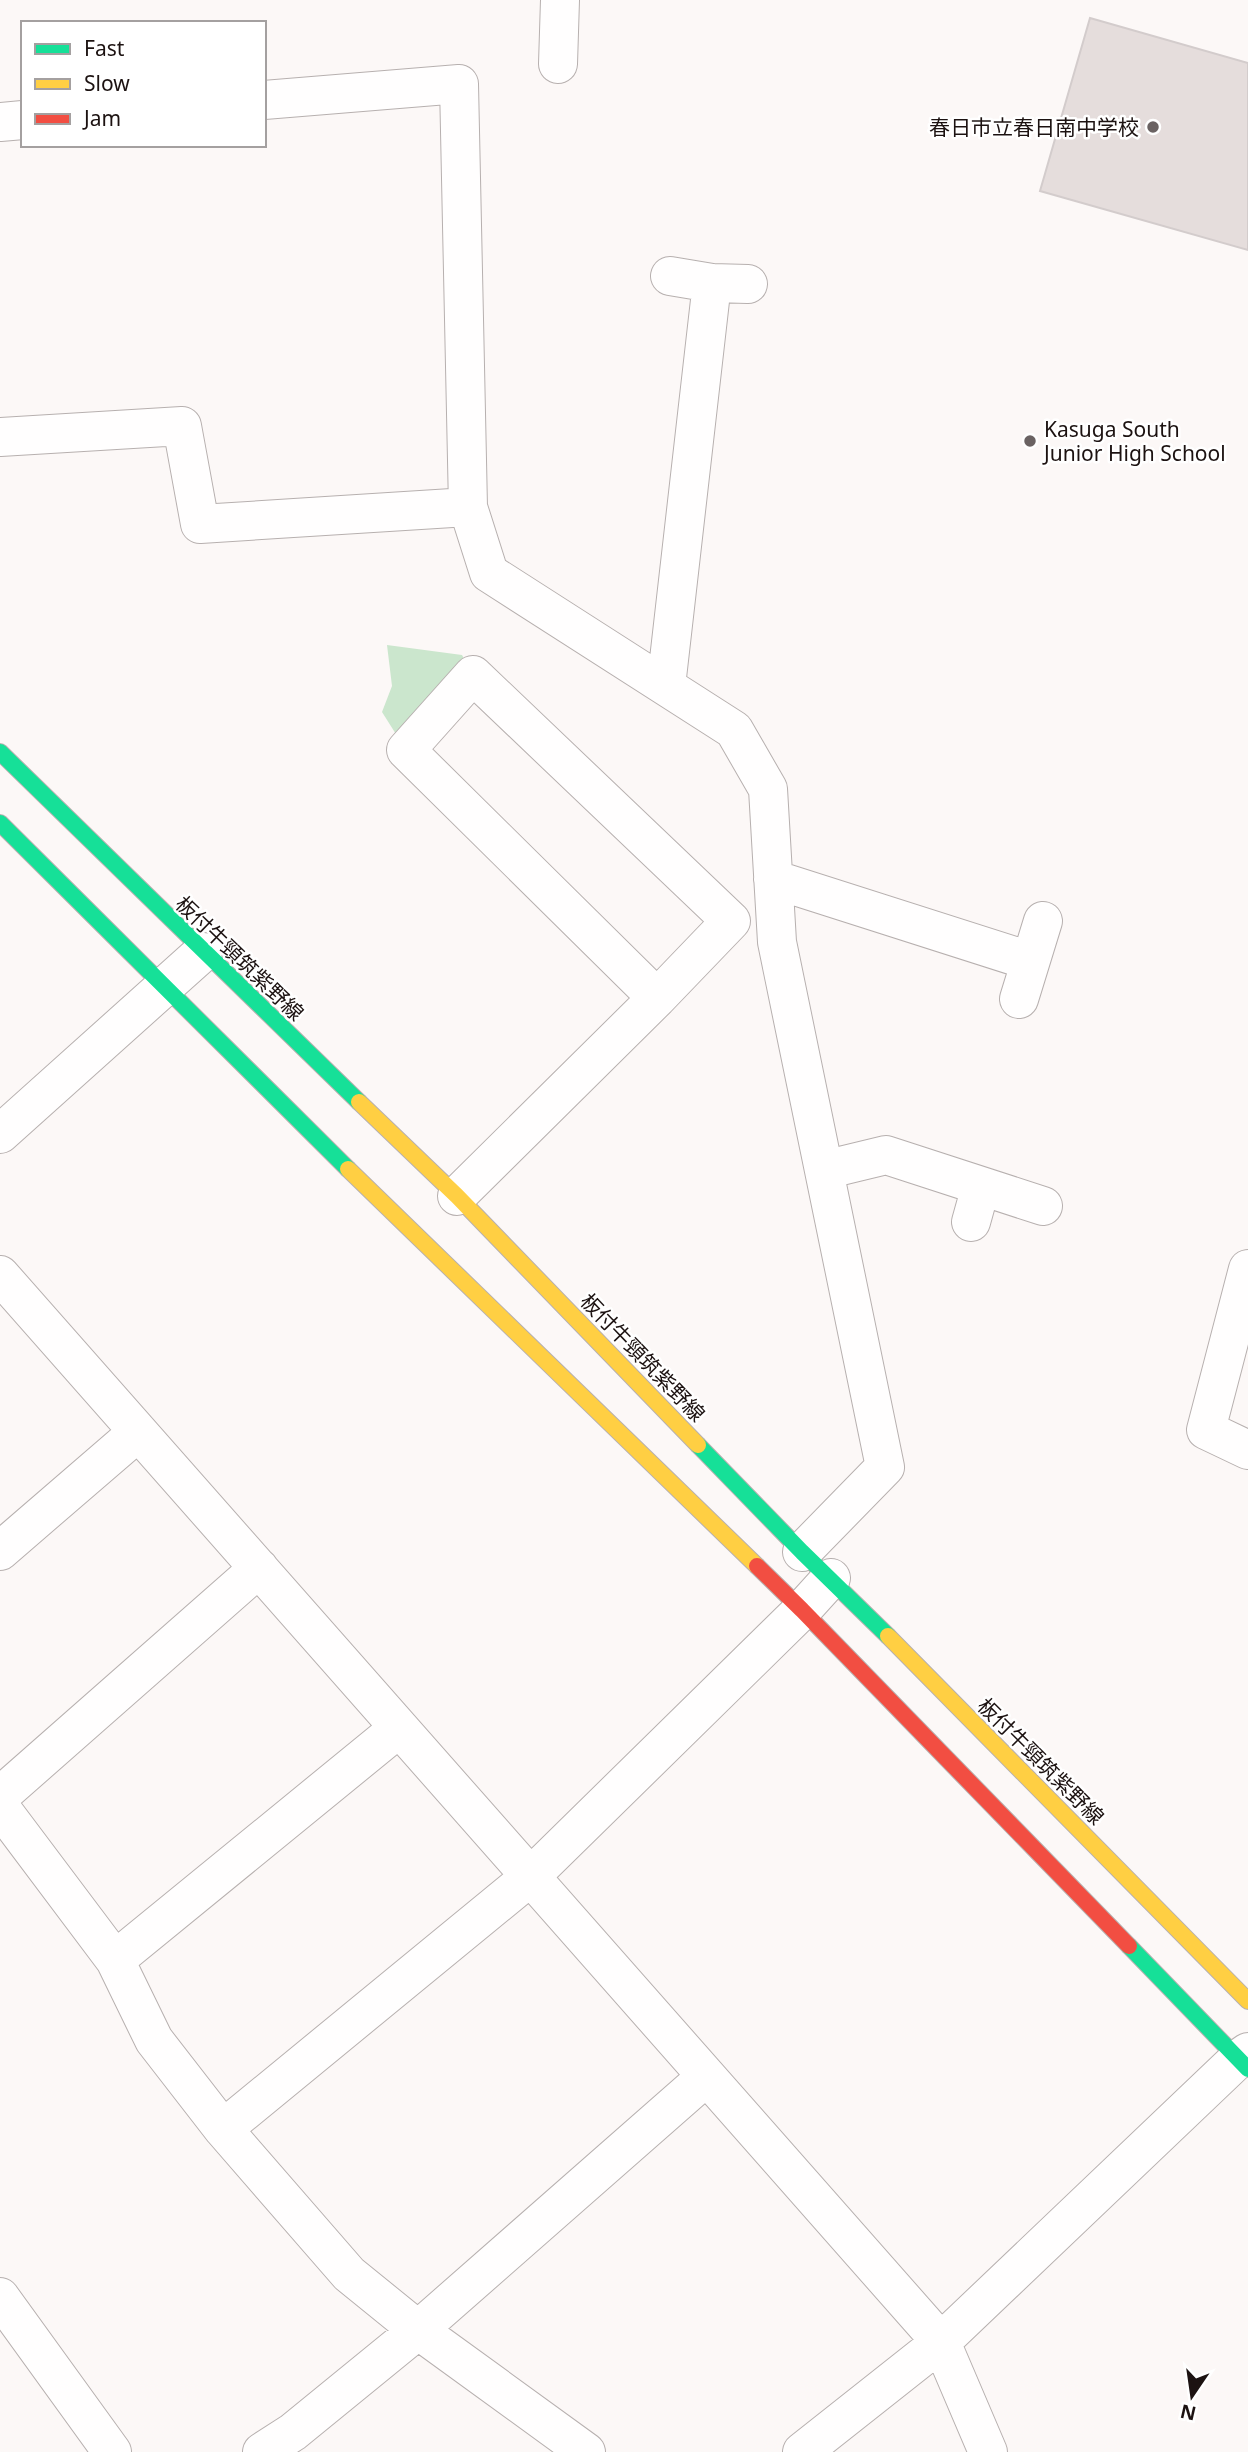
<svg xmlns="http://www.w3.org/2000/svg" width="1248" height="2452" font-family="'Noto Sans','Noto Sans JP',sans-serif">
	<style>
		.green { fill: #cbe6cd }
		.building { fill: #e5dddc; stroke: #d3cccc; stroke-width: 2 }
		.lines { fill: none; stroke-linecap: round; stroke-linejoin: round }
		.street-casing { stroke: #b7b0af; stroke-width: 40 }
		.fast-casing { stroke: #b7b0af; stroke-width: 18 }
		.slow-casing { stroke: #b7b0af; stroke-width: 18 }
		.jam-casing { stroke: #b7b0af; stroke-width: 18 }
		.street { stroke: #fffefe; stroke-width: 38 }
		.fast { stroke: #16e098; stroke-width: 16 }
		.slow { stroke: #ffcf43; stroke-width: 16 }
		.jam { stroke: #f24e42; stroke-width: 16 }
		.poi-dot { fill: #6a6262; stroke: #fff; stroke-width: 2.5 }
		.labels { text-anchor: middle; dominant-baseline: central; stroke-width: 5; stroke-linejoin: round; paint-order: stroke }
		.poi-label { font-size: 21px; fill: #1c1211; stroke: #fff; text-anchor: end }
		.street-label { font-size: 21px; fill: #1c1211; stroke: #fff }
	</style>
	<rect width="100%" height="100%" fill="#fcf8f7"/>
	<path class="green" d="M387 645 462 655 473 675 406 750 382 712 392 686Z"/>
	<path class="building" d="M1090 18 1248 63V250L1040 191Z"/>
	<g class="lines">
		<g class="street-casing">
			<path id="street" d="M558 64 560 0
				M0 122 23 120
				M670 276 712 283 748 284
				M0 437 182 426 200 524 468 507 459 84 264 100
				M468 507 489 573 734 730 768 789 777 942 885 1467 802 1552
				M666 686 712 283
				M773 879 1030 961
				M1019 999 1043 921
				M0 1134 203 952
				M824 1170 886 1155 1043 1206
				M457 1196 657 998 731 921 473 675 406 750 657 998
				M971 1222 981 1186
				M1248 1269 1206 1430 1248 1450
				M0 1275 941 2342 988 2452
				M0 1551 138 1432
				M0 1796 259 1568
				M0 1807 115 1960 154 2040 223 2129 349 2274 418 2330 586 2452
				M115 1960 399 1728
				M223 2129 530 1877 802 1610 831 1578
				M0 2297 112 2452
				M262 2452 293 2432 418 2330 706 2077
				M802 2452 941 2342 1238 2059 1248 2052"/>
		</g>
		<g class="fast-casing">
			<path id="fast" d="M0 752 359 1102
				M0 823 348 1169
				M698 1445 802 1552 888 1636
				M1129 1946 1248 2069"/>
		</g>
		<g class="slow-casing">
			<path id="slow" d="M359 1102 457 1196 698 1445
				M348 1169 757 1566
				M888 1636 1248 2001"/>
		</g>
		<g class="jam-casing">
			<path id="jam" d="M757 1566 802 1610 1129 1946"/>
		</g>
		<use href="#street" class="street"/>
		<use href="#fast" class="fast"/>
		<use href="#slow" class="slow"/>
		<use href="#jam" class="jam"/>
	</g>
	<g class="poi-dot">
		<circle cx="1153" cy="127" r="7"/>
		<circle cx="1030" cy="441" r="7"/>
	</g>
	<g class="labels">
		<g class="poi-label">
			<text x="1139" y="127">春日市立春日南中学校</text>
			<text x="1044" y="429" text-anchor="start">Kasuga South<tspan x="1044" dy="24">Junior High School</tspan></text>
		</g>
		<g class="street-label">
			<text transform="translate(240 958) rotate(44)">板付牛頸筑紫野線</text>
			<text transform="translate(643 1357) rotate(46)">板付牛頸筑紫野線</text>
			<text transform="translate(1041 1761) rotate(45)">板付牛頸筑紫野線</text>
		</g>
	</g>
	<rect x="21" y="21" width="245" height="126" fill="#ffffff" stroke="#a4a0a0" stroke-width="2"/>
	<rect x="35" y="44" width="35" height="10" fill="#16e098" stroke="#a4a0a0" stroke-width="2"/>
	<text x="84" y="56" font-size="21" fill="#1c1211">Fast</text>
	<rect x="35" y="79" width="35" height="10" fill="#ffcf43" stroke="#a4a0a0" stroke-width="2"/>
	<text x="84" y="91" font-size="21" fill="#1c1211">Slow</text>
	<rect x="35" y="114" width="35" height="10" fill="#f24e42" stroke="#a4a0a0" stroke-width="2"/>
	<text x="84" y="126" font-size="21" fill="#1c1211">Jam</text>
	<g transform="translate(1192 2396) rotate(193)" stroke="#ffffff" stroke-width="5" paint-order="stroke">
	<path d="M0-5L12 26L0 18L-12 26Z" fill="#1c1211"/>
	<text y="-10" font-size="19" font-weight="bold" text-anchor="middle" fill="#1c1211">N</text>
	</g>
</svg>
